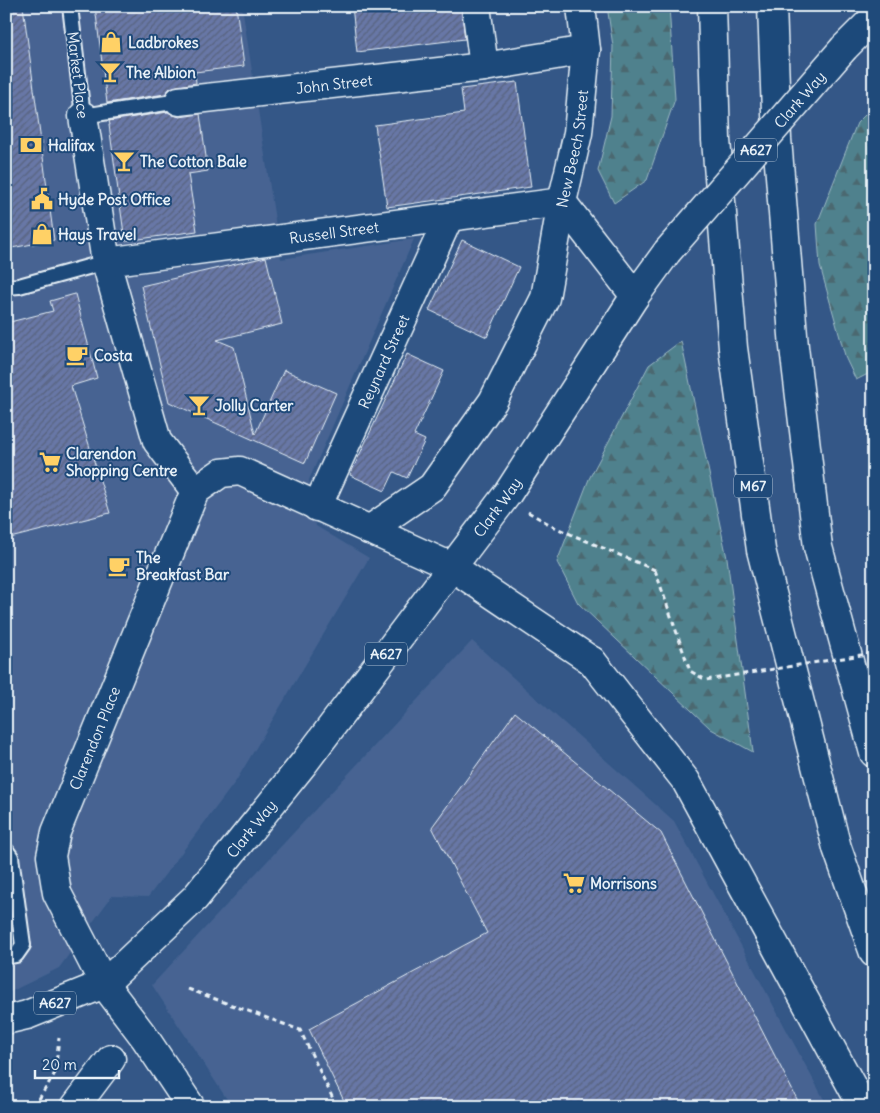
<svg xmlns="http://www.w3.org/2000/svg" width="880" height="1113" font-family="Delius,sans-serif">
	<style>
		.built { fill: #466492 }
		.forest { fill: url(#forest-firs); stroke: #9cb9c2 }
		.building { fill: url(#building-hatch); stroke: #e8f1f8 }
		.lines { fill: none; stroke-linecap: round; stroke-linejoin: round }
		.lane-casing { stroke: #e8f1f8; stroke-width: 18 }
		.street-casing { stroke: #e8f1f8; stroke-width: 31 }
		.primary-casing { stroke: #e8f1f8; stroke-width: 31 }
		.highway-casing { stroke: #e8f1f8; stroke-width: 31 }
		.path { stroke: #e8f1f8; stroke-width: 3; stroke-dasharray: 5 4; stroke-linecap: butt }
		.lane { stroke: #1f4a7a; stroke-width: 14 }
		.street { stroke: #1f4a7a; stroke-width: 28 }
		.primary { stroke: #1f4a7a; stroke-width: 28 }
		.highway { stroke: #1f4a7a; stroke-width: 28 }
		.primary-bridge-casing { stroke: #e8f1f8; stroke-width: 31; stroke-linecap: butt }
		.path-bridge { stroke: #e8f1f8; stroke-width: 3; stroke-dasharray: 5 4; stroke-linecap: butt }
		.primary-bridge { stroke: #1f4a7a; stroke-width: 28 }
		.labels { text-anchor: middle; dominant-baseline: central; stroke-width: 4; stroke-linejoin: round; paint-order: stroke }
		.shield { fill: #1f4a7a; stroke: #acbfd2; stroke-width: 1 }
		.shield-label { font-size: 14px; font-weight: bold; fill: #e8f1f8 }
		.poi-label { font-size: 15px; font-weight: bold; fill: #e8f1f8; stroke: #1f4a7a; text-anchor: start }
		.street-label { font-size: 15px; fill: #e8f1f8; stroke: #1f4a7a }
	</style>
	<defs>
		<pattern id="forest-firs" width="22" height="20" patternUnits="userSpaceOnUse" patternTransform="scale(1.25)"><rect width="22" height="20" fill="#4f818d"/><path d="M5 1l3.5 6h-7zM16 11l3.5 6h-7z" fill="#4b676f"/></pattern>
		<pattern id="building-hatch" width="6" height="6" patternUnits="userSpaceOnUse" patternTransform="scale(1.25)"><rect width="6" height="6" fill="#6777a6"/><path d="M-1 1l2-2M0 6l6-6M5 7l2-2" fill="none" stroke="#58627d"/></pattern>
	</defs>
	<rect width="100%" height="100%" fill="#345787"/>
	<filter id="ink" filterUnits="userSpaceOnUse"><feTurbulence type="fractalNoise" baseFrequency=".02" numOctaves="2"/><feDisplacementMap in="SourceGraphic" scale="10" xChannelSelector="R" yChannelSelector="G"/><feConvolveMatrix kernelMatrix="1 2 1 2 8 2 1 2 1" color-interpolation-filters="sRGB"/></filter>
	<g filter="url(#ink)">
		<path class="built" d="M6 6H242L281 259 414 239 309 480 316 526 369 558 236 781 148 897 112 896 59 968 6 994Z
			M472 641 674 821 828 1107H232L152 985Z"/>
		<path class="forest" d="M607 6H669L675 99 647 180 614 203 598 171 611 116 613 46Z
			M874 106V346L868 374 856 380 846 359 820 266 817 224 857 123Z
			M681 341 727 558 753 752 711 729 578 603 557 562 589 479 649 365Z"/>
		<path class="building" d="M6 6H23L54 240 6 249Z
			M95 6H236L244 66 195 72 196 83 177 86 170 88 165 94 107 103Z
			M352 6H461L465 39 357 52Z
			M517 82 531 187 387 207 375 125 464 113 461 89Z
			M168 112 173 115 180 117 200 114 208 171 188 174 197 231 125 241 109 125H110L109 121Z
			M462 240 519 267 487 337 429 310Z
			M266 257 282 324 217 340 234 347 255 434 284 370 336 393 305 463 169 402 141 286Z
			M75 294 97 378 71 386 110 513 6 539V323L53 311 50 301Z
			M407 354 444 371 414 435 425 440 407 478 394 472 385 491 350 475Z
			M515 712 661 833 801 1107H347L309 1029 487 933 432 827Z"/>
		<g class="lines">
			<g class="lane-casing">
				<path id="lane" d="M70 6 83 116 179 101
					M6 287 19 286 106 262
					M6 850 11 857 23 945 16 955 6 957"/>
			</g>
			<g class="street-casing">
				<g id="street">
					<path d="M476 6 484 67"/>
					<path id="s1" d="M179 101 484 67 586 50"/>
					<path d="M83 116 106 262 157 441 195 491"/>
					<path d="M562 202 635 296"/>
					<path id="s2" d="M106 262 562 202"/>
					<path d="M195 491 221 473 240 471 452 567"/>
					<path id="s3" d="M317 507 449 217"/>
					<path id="s4" d="M369 530 432 487 493 401 545 298 562 202 578 133 586 50 581 6"/>
					<path id="s5" d="M104 984 57 893 51 856 56 832 195 491"/>
					<path d="M75 1107 111 1059"/>
				</g>
			</g>
			<g class="primary-casing">
				<g id="primary">
					<path d="M844 48 874 18"/>
					<path d="M452 567 592 661"/>
					<path d="M104 984 145 1038 191 1107"/>
					<path id="s6" d="M6 1020 27 1015 104 984 195 898 304 763 508 493 635 296 667 252"/>
				</g>
			</g>
			<g class="highway-casing">
				<path id="highway" d="M712 6 716 140 733 348 761 550 837 848 874 953
					M772 6 777 139 794 347 818 547 874 753
					M592 661 686 781 863 1107"/>
			</g>
			<path class="path" d="M528 512 556 528 655 570
				M188 989 300 1030 337 1107
				M34 1107 55 1073 59 1038"/>
			<use href="#lane" class="lane"/>
			<use href="#street" class="street"/>
			<use href="#primary" class="primary"/>
			<use href="#highway" class="highway"/>
			<g class="primary-bridge-casing">
				<g id="primary-bridge">
					<path id="s7" d="M667 252 844 48"/>
				</g>
			</g>
			<path class="path-bridge" d="M655 570 690 671 706 680 874 653"/>
			<use href="#primary-bridge" class="primary-bridge"/>
		</g>
	</g>
	<defs>
		<g id="shop-bare" transform="scale(1.725)"><path d="M-5-2.5h2.3a2.7 3.5 0 0 1 5.4 0H5L5.5 6h-11ZM-1.5-2.5h3a1.5 2.3 0 0 0-3 0Z" fill="#ffd166" stroke="#1f4a7a" stroke-width="2.5" paint-order="stroke"/></g>
		<g id="bar-bare" transform="scale(1.725)"><path d="M-6-5H6L.8 .8V4.5H3.5V6h-7V4.5H-.8V.8Z" fill="#ffd166" stroke="#1f4a7a" stroke-width="2.5" paint-order="stroke"/></g>
		<g id="bank-bare" transform="scale(1.725)"><path d="M-6-4H6V4H-6ZM0-2.3a2.3 2.3 0 1 0 0 4.6a2.3 2.3 0 1 0 0-4.6Z" fill="#ffd166" stroke="#1f4a7a" stroke-width="2.5" paint-order="stroke"/></g>
		<g id="civic-bare" transform="scale(1.725)"><path d="M-.6-6.5H3V-4.5H.6V-3L4-1V1h2V6H-6V1h2V-1L-.6-3ZM-1.2 2.5V6h2.4V2.5Z" fill="#ffd166" stroke="#1f4a7a" stroke-width="2.5" paint-order="stroke"/></g>
		<g id="cafe-bare" transform="scale(1.725)"><path d="M-5.5-4.5H6V0H3Q3 3.5 0 3.5H-2.5Q-5.5 3.5-5.5 0ZM3-3.2v2h1.7v-2ZM-6 4.5H4V6H-6Z" fill="#ffd166" stroke="#1f4a7a" stroke-width="2.5" paint-order="stroke"/></g>
		<g id="supermarket-bare" transform="scale(1.725)"><path d="M-6-5.5h2.5l.6 2H6L4.5 2H-2.5L-4.4-4H-6ZM-1.5 3.2a1.3 1.3 0 1 0 .1 0ZM3 3.2a1.3 1.3 0 1 0 .1 0Z" fill="#ffd166" stroke="#1f4a7a" stroke-width="2.5" paint-order="stroke"/></g>
	</defs>
	<g fill-rule="evenodd">
		<use href="#shop-bare" x="111" y="42"/>
		<use href="#bar-bare" x="110" y="72"/>
		<use href="#bank-bare" x="31" y="145"/>
		<use href="#bar-bare" x="124" y="161"/>
		<use href="#civic-bare" x="42" y="199"/>
		<use href="#shop-bare" x="42" y="234"/>
		<use href="#cafe-bare" x="77" y="355"/>
		<use href="#bar-bare" x="199" y="405"/>
		<use href="#supermarket-bare" x="50" y="462"/>
		<use href="#cafe-bare" x="119" y="566"/>
		<use href="#supermarket-bare" x="574" y="883"/>
	</g>
	<g class="labels">
		<g class="shield">
			<rect x="735" y="138.5" width="42" height="23" rx="4"/>
			<rect x="734" y="474.5" width="38" height="23" rx="4"/>
			<rect x="365" y="642.5" width="42" height="23" rx="4"/>
			<rect x="34" y="991.5" width="42" height="23" rx="4"/>
		</g>
		<g class="shield-label">
			<text x="756" y="150">A627</text>
			<text x="753" y="486">M67</text>
			<text x="386" y="654">A627</text>
			<text x="55" y="1003">A627</text>
		</g>
		<g class="poi-label">
			<text x="128" y="42">Ladbrokes</text>
			<text x="126" y="72">The Albion</text>
			<text x="48" y="145">Halifax</text>
			<text x="140" y="161">The Cotton Bale</text>
			<text x="58" y="199">Hyde Post Office</text>
			<text x="58" y="234">Hays Travel</text>
			<text x="94" y="355">Costa</text>
			<text x="215" y="405">Jolly Carter</text>
			<text x="66" y="453">Clarendon<tspan x="66" dy="17">Shopping Centre</tspan></text>
			<text x="136" y="557">The<tspan x="136" dy="17">Breakfast Bar</tspan></text>
			<text x="590" y="883">Morrisons</text>
		</g>
		<g class="street-label">
			<text transform="translate(78 75) rotate(83)">Market Place</text>
			<text stroke="none"><textPath href="#s1" startOffset="156">John Street</textPath></text>
			<text stroke="none"><textPath href="#s7" startOffset="202">Clark Way</textPath></text>
			<text stroke="none"><textPath href="#s4" startOffset="449">New Beech Street</textPath></text>
			<text stroke="none"><textPath href="#s2" startOffset="230">Russell Street</textPath></text>
			<text stroke="none"><textPath href="#s3" startOffset="160">Reynard Street</textPath></text>
			<text stroke="none"><textPath href="#s6" startOffset="724">Clark Way</textPath></text>
			<text stroke="none"><textPath href="#s5" startOffset="266">Clarendon Place</textPath></text>
			<text stroke="none"><textPath href="#s6" startOffset="319">Clark Way</textPath></text>
		</g>
	</g>
	<rect width="880" height="1113" fill="none" stroke="#1f4a7a" stroke-width="25"/>
	<rect x="12" y="12" width="855" height="1088" fill="none" stroke="#e8f1f8" stroke-width="2" filter="url(#ink)"/>
	<path d="M35 1070v8h84v-8" fill="none" stroke="#e8f1f8" stroke-width="2.5"/>
	<text x="42" y="1070" font-size="15" fill="#e8f1f8" stroke="#1f4a7a" stroke-width="4" paint-order="stroke">20 m</text>
</svg>
